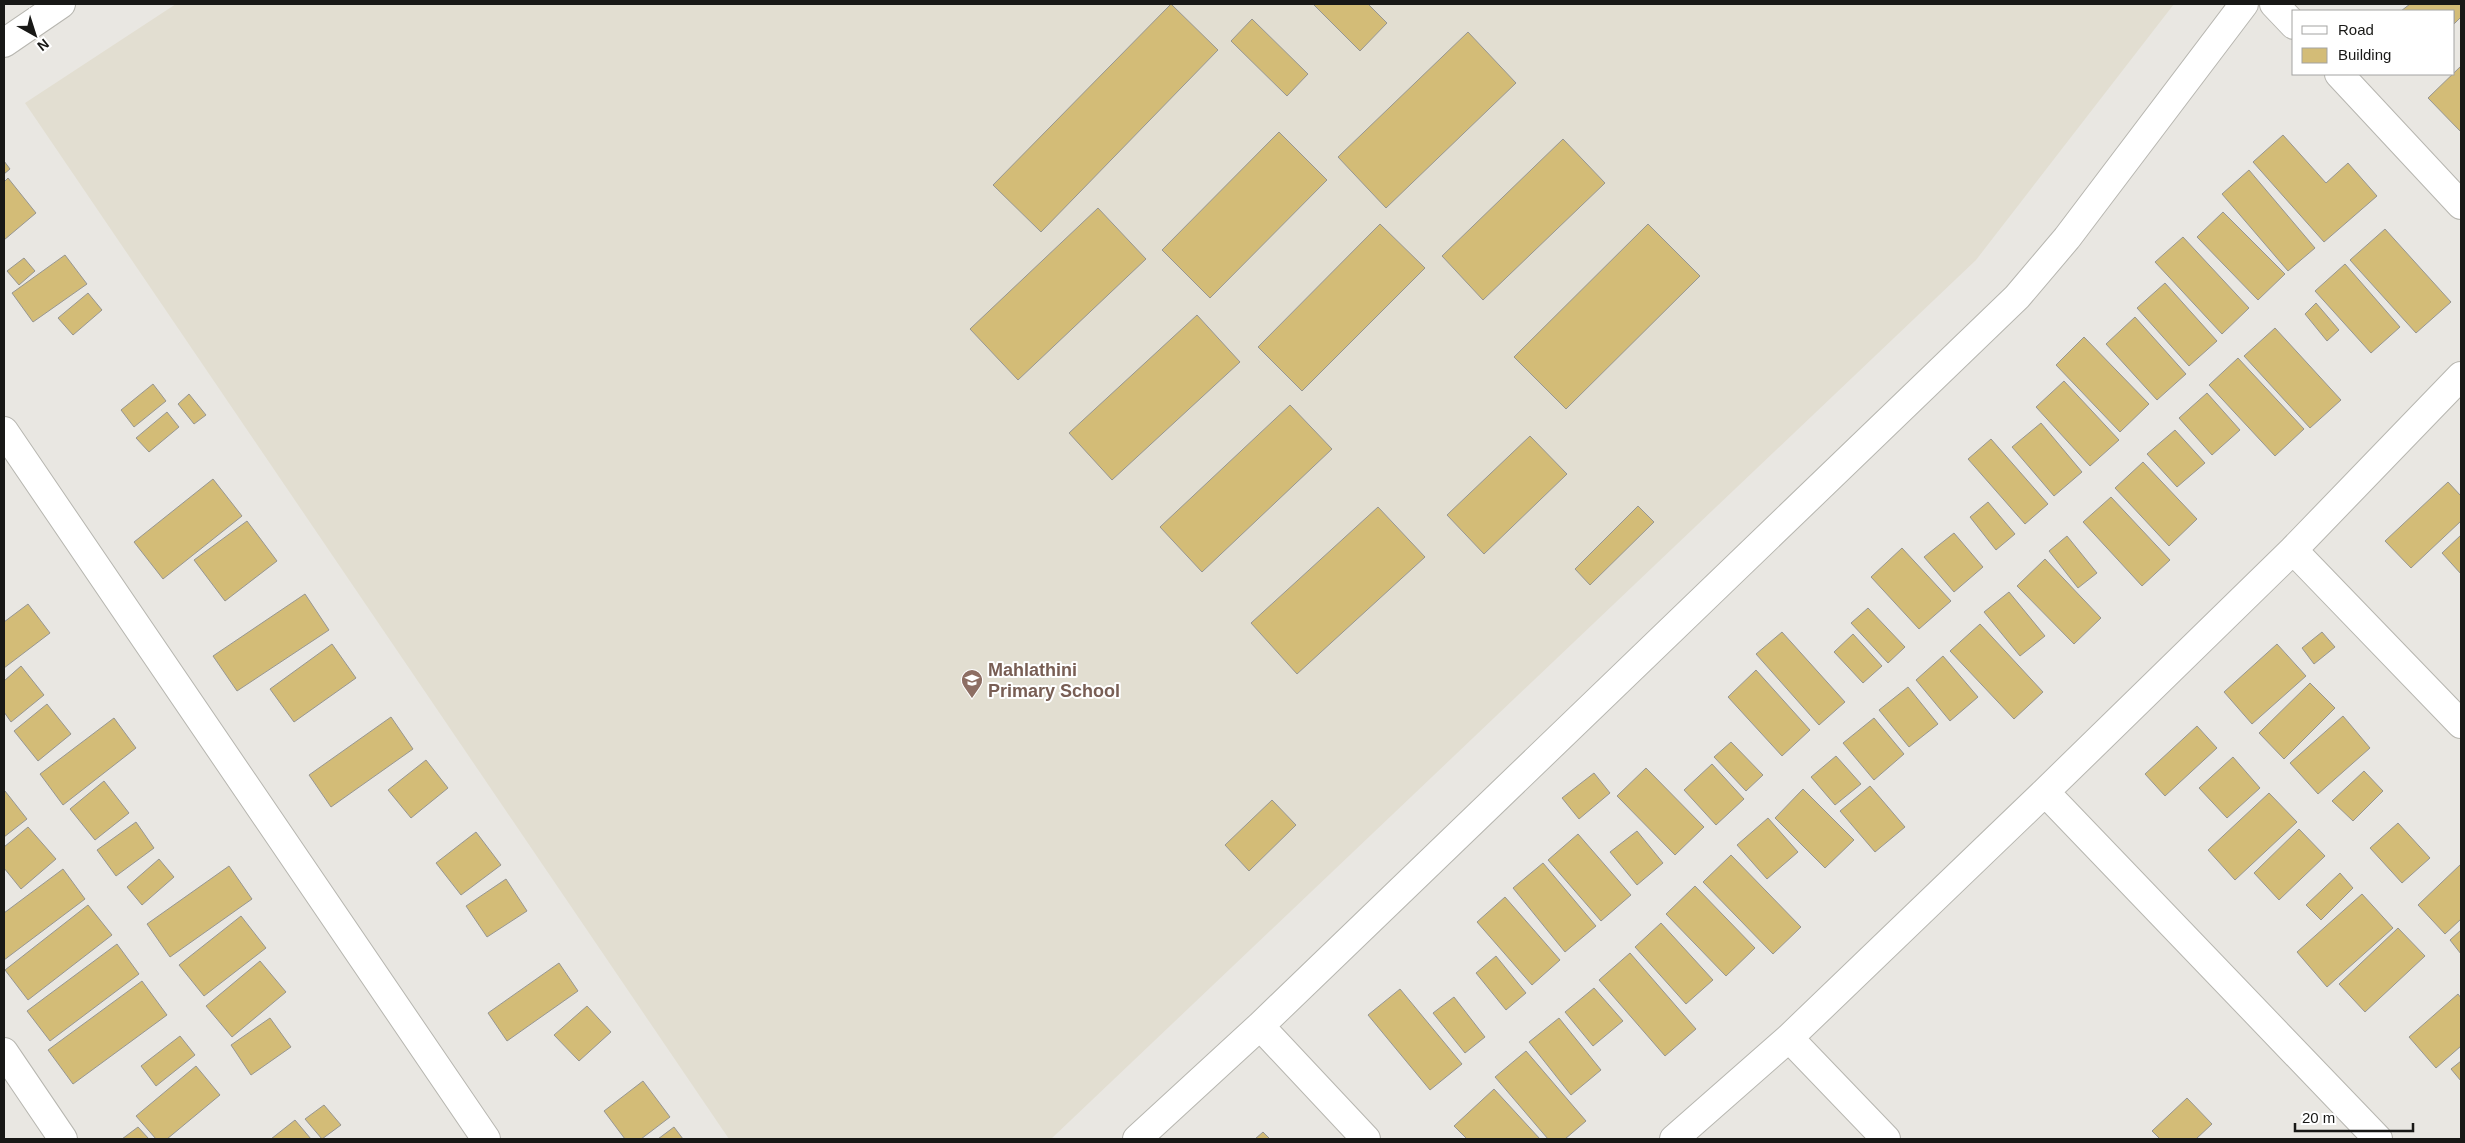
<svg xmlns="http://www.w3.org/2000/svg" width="2465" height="1143" font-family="Helvetica,sans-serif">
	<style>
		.built { fill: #e2ded1 }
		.building { fill: #d3bc77; stroke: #979691 }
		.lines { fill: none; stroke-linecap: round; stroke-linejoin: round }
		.street-casing { stroke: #b7b6b0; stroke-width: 30 }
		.street { stroke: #fff; stroke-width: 28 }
		.labels { text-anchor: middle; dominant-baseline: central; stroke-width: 4; stroke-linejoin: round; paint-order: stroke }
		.education-label { font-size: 18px; font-weight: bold; fill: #785e54; stroke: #fff; text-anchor: start }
	</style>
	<rect width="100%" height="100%" fill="#e9e7e2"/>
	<path class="built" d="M176 4H2174L1976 260 1051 1139H729L25 103Z"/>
	<path class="building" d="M1171 4 1218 50 1041 232 993 185Z
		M1313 4H1368L1387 23 1360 51Z
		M2410 4H2461V17L2454 24V11H2401Z
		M1252 19 1308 74 1287 96 1231 41Z
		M1468 32 1516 83 1386 208 1338 157Z
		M2461 66V132L2428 98Z
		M1279 132 1327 180 1210 298 1162 250Z
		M2283 135 2326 183 2348 163 2377 196 2324 242 2253 162Z
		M1563 139 1605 183 1483 300 1442 256Z
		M4 161 10 169 4 174Z
		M2249 170 2315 248 2288 271 2222 194Z
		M8 178 36 213 4 240V182Z
		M1098 208 1146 259 1018 380 970 329Z
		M2223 212 2285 274 2258 300 2197 237Z
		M1380 224 1425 268 1302 391 1258 347Z
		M1648 224 1700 276 1566 409 1514 357Z
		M2385 229 2451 302 2416 333 2350 260Z
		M2183 237 2249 308 2222 334 2155 262Z
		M65 255 87 284 33 322 12 293Z
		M24 258 35 271 19 285 7 271Z
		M2345 264 2400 327 2371 353 2315 291Z
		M2165 283 2217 341 2189 366 2137 308Z
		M88 293 102 310 73 335 58 318Z
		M2316 303 2339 330 2327 341 2305 314Z
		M1197 315 1240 362 1112 480 1069 433Z
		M2135 317 2186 374 2157 400 2106 344Z
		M2275 328 2341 400 2310 428 2244 356Z
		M2084 337 2149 404 2120 432 2056 365Z
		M2238 358 2304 429 2275 456 2209 385Z
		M2064 381 2119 440 2090 466 2036 407Z
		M153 384 166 401 134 427 121 410Z
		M2207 393 2240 430 2212 455 2179 418Z
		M189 394 206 415 194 424 178 404Z
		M1290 405 1332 449 1202 572 1160 527Z
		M167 412 179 427 149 452 136 438Z
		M2041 423 2082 472 2054 496 2012 447Z
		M2175 430 2205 463 2177 487 2147 454Z
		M1530 436 1567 474 1484 554 1447 515Z
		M1991 439 2048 504 2025 524 1968 459Z
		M2143 462 2197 519 2169 546 2115 488Z
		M213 479 242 516 163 579 134 542Z
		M2448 482 2461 496V521L2411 568 2385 541Z
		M2111 497 2170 560 2142 586 2083 522Z
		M1988 502 2015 534 1996 550 1970 517Z
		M1638 506 1654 522 1590 585 1575 569Z
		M1378 507 1425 557 1297 674 1251 623Z
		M247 521 277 561 225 601 194 560Z
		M1954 533 1983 567 1954 592 1924 557Z
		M2461 535V574L2442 553Z
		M2067 536 2097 573 2078 588 2049 551Z
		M1902 548 1951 601 1919 629 1871 577Z
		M2045 559 2101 618 2074 644 2017 586Z
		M2009 592 2045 636 2020 656 1984 612Z
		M305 594 329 630 237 691 213 656Z
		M28 604 50 633 4 668V622Z
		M1868 608 1905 647 1888 663 1851 623Z
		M1980 624 2043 692 2014 719 1950 651Z
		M1782 632 1845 702 1819 725 1756 654Z
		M2322 632 2335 647 2314 664 2302 648Z
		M1853 634 1882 666 1863 683 1834 652Z
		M332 644 356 678 294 722 270 689Z
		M2277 644 2306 676 2252 724 2224 692Z
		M1943 656 1978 697 1950 721 1916 680Z
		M21 666 44 695 11 722 4 712V681Z
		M1756 670 1810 730 1782 756 1728 697Z
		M2310 683 2335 708 2284 759 2259 733Z
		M1908 687 1938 724 1909 747 1879 710Z
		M47 704 71 734 38 761 14 731Z
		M2343 716 2370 748 2318 794 2290 763Z
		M391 717 413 749 331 807 309 775Z
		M114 718 136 748 63 805 40 774Z
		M1874 718 1904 754 1874 780 1843 743Z
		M2197 726 2217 748 2165 796 2145 774Z
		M1731 742 1763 775 1746 791 1714 757Z
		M1836 756 1861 784 1835 805 1811 777Z
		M2233 757 2260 788 2227 818 2199 788Z
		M426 760 448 788 411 818 388 790Z
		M1712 764 1744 799 1716 825 1684 790Z
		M1646 768 1704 827 1675 855 1617 796Z
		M2364 771 2383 791 2353 821 2332 801Z
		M1594 773 1610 793 1579 819 1562 798Z
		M104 781 129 813 95 840 70 809Z
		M1870 786 1905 827 1875 852 1840 811Z
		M1803 789 1854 840 1825 868 1775 818Z
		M5 791 27 819 4 837V792Z
		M2269 793 2297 822 2235 880 2208 850Z
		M1272 800 1296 825 1249 871 1225 845Z
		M1768 818 1798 852 1767 879 1737 845Z
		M136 822 154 848 116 876 97 850Z
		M2398 823 2430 858 2402 883 2370 848Z
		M28 827 56 859 21 889 4 868V847Z
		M2299 829 2325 856 2279 900 2254 873Z
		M1637 831 1663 863 1637 885 1610 852Z
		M476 832 501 865 461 895 436 863Z
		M1578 834 1631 895 1601 921 1548 860Z
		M1731 855 1801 927 1773 954 1703 882Z
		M159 859 174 877 142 905 127 887Z
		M1543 863 1596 926 1565 952 1513 888Z
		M2461 864V919L2445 934 2418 905Z
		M229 866 252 899 170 957 147 924Z
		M63 869 85 899 4 960V913Z
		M2340 873 2353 888 2321 920 2306 905Z
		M506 879 527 911 487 937 466 906Z
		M1695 886 1755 948 1726 976 1666 914Z
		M2362 894 2393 928 2327 987 2297 952Z
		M1505 897 1560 960 1532 985 1477 922Z
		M88 905 112 935 28 1000 5 970Z
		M241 916 266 948 204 996 179 965Z
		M1661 923 1713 980 1686 1004 1635 947Z
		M2398 928 2425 956 2365 1012 2339 984Z
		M2461 930V954L2450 940Z
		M117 944 139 974 50 1041 27 1011Z
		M1630 953 1696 1029 1665 1056 1599 980Z
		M1496 956 1526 993 1506 1010 1476 973Z
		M260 961 286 992 232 1037 206 1006Z
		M559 963 578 991 507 1041 488 1013Z
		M142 981 167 1015 73 1084 48 1050Z
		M1594 988 1623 1021 1593 1046 1565 1012Z
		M1400 989 1462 1064 1430 1090 1368 1015Z
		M2458 994 2461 998V1046L2436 1068 2409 1037Z
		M1454 997 1485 1037 1465 1053 1433 1013Z
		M587 1006 611 1032 579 1061 554 1035Z
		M270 1018 291 1047 251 1075 231 1045Z
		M1559 1018 1601 1070 1571 1095 1529 1042Z
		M180 1036 195 1055 156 1086 141 1066Z
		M1526 1051 1586 1121 1565 1139H1548L1495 1077Z
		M2461 1061V1081L2451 1069Z
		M196 1066 220 1095 167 1139H156L136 1116Z
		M643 1081 670 1117 641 1139H625L604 1111Z
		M1494 1089 1540 1139H1467L1454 1126Z
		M2187 1098 2212 1124 2196 1139H2160L2152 1131Z
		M324 1105 341 1125 322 1139 305 1119Z
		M295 1120 311 1139H271Z
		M138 1127 149 1139H122Z
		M674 1127 683 1139H658Z
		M1263 1132 1270 1139H1255Z"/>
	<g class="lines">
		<g class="street-casing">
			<path id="street" d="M2274 4 2294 25
				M4 43 61 4
				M2339 74 2461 205
				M4 431 486 1139
				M2293 550 2461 724
				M2045 792 2378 1139
				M1260 1026 1366 1139
				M1789 1038 1886 1139
				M4 1052 63 1139
				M1137 1139 1260 1026 2017 297 2067 238 2244 4
				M1674 1139 1789 1038 2045 792 2293 550 2461 376"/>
		</g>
		<use href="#street" class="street"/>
	</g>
	<defs>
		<g id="school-pin" transform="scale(1.125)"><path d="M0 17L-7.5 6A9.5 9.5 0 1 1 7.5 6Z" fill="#8d6e63" stroke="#fff"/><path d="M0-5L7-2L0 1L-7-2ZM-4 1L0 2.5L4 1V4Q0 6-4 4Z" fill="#fff"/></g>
	</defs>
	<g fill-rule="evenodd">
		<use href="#school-pin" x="972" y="680"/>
	</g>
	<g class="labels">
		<g class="education-label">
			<text x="988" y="670">Mahlathini<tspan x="988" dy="21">Primary School</tspan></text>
		</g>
	</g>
	<rect width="2465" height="1143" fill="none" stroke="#181816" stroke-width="10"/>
	<rect x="2292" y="10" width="162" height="65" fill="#ffffff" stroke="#a3a3a2"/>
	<rect x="2302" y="26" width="25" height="8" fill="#ffffff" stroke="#a3a3a2"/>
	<text x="2338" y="35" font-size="15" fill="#181816">Road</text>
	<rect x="2302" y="48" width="25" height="15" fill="#d3bc77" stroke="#a3a3a2"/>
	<text x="2338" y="60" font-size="15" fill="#181816">Building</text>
	<g transform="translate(35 35) rotate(141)" stroke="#ffffff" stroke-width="4" paint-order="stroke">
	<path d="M0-4L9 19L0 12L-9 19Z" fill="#181816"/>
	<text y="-8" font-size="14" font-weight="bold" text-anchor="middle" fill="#181816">N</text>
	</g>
	<path d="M2295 1123v8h118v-8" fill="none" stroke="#181816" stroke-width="2.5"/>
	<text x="2302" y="1123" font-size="15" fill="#181816" stroke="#ffffff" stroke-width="4" paint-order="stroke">20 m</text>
</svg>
